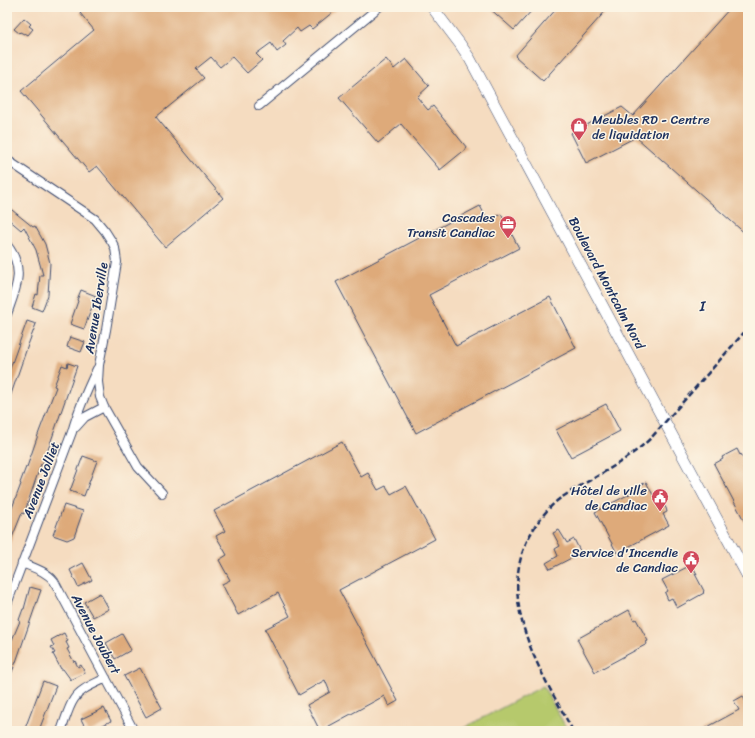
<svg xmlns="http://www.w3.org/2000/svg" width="755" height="738" font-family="Sriracha,sans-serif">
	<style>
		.green { fill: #b6c96c; stroke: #687c65 }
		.building { fill: #deaa7a }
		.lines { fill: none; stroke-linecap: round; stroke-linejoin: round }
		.minor-casing { stroke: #3c496d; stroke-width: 10 }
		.tertiary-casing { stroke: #3c496d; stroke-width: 12 }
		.minor { stroke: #fff; stroke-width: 8 }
		.tertiary { stroke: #fff; stroke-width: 11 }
		.rail { stroke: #1b2f5e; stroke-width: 2.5; stroke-dasharray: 6 3; stroke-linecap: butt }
		.labels { text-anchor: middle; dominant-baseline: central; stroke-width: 3; stroke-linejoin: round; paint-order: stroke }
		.poi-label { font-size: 13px; fill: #1b2f5e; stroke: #fcf5e5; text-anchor: end }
		.street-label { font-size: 13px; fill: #1b2f5e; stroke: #fcf5e5 }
		.neighbourhood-label { font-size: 14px; letter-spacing: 1px; fill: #1b2f5e; stroke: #fcf5e5 }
	</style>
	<rect width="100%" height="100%" fill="#fcf5e5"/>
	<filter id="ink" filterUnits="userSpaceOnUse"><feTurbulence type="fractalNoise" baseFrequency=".025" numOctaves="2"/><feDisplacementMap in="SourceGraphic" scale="8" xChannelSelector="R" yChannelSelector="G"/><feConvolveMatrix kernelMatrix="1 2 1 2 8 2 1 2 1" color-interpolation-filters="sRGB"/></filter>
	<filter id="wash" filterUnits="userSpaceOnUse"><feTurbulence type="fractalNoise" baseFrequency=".012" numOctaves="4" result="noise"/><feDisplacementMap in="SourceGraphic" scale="16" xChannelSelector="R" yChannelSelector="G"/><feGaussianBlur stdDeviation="0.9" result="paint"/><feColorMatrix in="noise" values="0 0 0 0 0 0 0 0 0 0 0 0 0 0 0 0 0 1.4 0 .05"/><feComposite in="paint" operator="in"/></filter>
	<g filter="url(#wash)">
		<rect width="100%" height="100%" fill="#f5dcc0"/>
		<path class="green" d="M543 686 568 731H458Z"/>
		<g id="blocks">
			<path class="building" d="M87 7H339L312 29 309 26 300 32 297 28 283 41 286 45 277 52 271 43 256 54 262 60 247 73 232 57 220 67 211 57 196 69 204 78 156 117 223 198 165 247 97 166 89 172 21 91 94 30 80 13Z
				M488 7H535L514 30Z
				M558 7H609L543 81 515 56Z
				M731 7H748V236L636 137 586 163 571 133 622 107 633 116Z
				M24 18 31 24 29 26 33 29 28 35 25 33 24 34 20 32 19 33 14 29Z
				M386 59 394 69 406 59 429 86 417 97 428 110 433 106 467 148 440 170 401 124 378 143 339 98Z
				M7 206 33 227 35 226 45 244 50 263 48 295 42 311 32 307 36 294 38 295 40 275H43L36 250 24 227 21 230 7 218Z
				M480 206 488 221 501 214 519 248 429 295 456 346 550 297 576 348 416 433 336 282Z
				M81 290 96 296 84 329 70 324 78 301 77 300Z
				M27 321 36 324 28 345 8 403H7V377Z
				M70 337 85 342 81 352 67 347Z
				M68 363 77 366 43 464H41L24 514 22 513 7 550V516H9L21 484 20 483 26 467H27L39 432 56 387 54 386 62 365 67 367Z
				M606 404 620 431 571 457 556 430Z
				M342 442 361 477 368 473 378 490 386 486 391 494 406 486 435 539 339 590 398 701 389 706 384 696 320 731 307 705 330 692 325 680 299 695 265 629 290 616 278 593 238 615 222 584 230 580 219 560 227 555 216 536 225 531 214 511Z
				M737 449 740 455 741 454 748 467V528L714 464 723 459 722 457Z
				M83 456 97 461 84 496 70 491Z
				M646 482 659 506 663 504 666 508 667 512 663 514 669 525 617 553 595 512 641 488 639 486Z
				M64 505 83 511 74 537 67 540 53 535Z
				M559 530 567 543 574 539 581 553 550 569 546 563 558 556 555 549 560 546 553 533Z
				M83 563 92 580 78 587 70 570Z
				M691 565 692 568 693 567 697 574H695L704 591 703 592 704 593 677 608 672 598 668 600 665 593 668 591 662 580Z
				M30 587 41 590 16 662 7 684V651L11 640H12L20 621 19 620 23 609H24Z
				M100 593 109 609 93 617 84 602Z
				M629 610 634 620 636 619 648 641 646 642 647 644 595 672 577 639Z
				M64 633 68 641 66 642 69 648 67 649 74 662 75 661 78 667 81 665 85 673 71 680 63 669H61L53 654 55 653 51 647 54 646 51 640Z
				M122 634 131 650 115 659 106 643Z
				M140 668 162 708 146 717 124 676Z
				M43 681 56 686 41 725 39 731H24Z
				M743 696 748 707V731H700L739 710 734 701Z
				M104 708 111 721 91 731H87L81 719Z"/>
		</g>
	</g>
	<g filter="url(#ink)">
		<use href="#blocks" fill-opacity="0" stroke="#3c496d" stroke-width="1"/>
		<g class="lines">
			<g class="minor-casing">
				<path id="minor" d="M259 106 379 7
					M7 160 95 219 105 231 112 242 115 248 117 262 106 330 99 365 98 382 100 397 104 407 138 467 162 493
					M7 245C26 269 16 289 7 314
					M76 427 85 417 104 407
					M22 563C34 568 46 571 54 581L134 731
					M7 604 72 432C78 410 87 390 97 369
					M61 731C65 721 68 708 74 699 81 688 95 684 106 678"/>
			</g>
			<g class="tertiary-casing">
				<path id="tertiary" d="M432 7 460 44 470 59 748 577"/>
			</g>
			<use href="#minor" class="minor"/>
			<use href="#tertiary" class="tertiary"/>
			<path class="rail" d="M573 731C543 675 497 606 527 541 535 525 544 512 558 500 569 492 582 485 594 478 615 466 634 454 651 438L748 328"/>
		</g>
	</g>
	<defs>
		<g id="shop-pin" transform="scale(0.9)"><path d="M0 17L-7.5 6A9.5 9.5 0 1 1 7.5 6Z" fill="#d1495b" stroke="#fcf5e5"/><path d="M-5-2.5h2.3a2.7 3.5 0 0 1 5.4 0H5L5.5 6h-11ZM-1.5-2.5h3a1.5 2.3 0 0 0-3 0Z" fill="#fff"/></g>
		<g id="office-pin" transform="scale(0.9)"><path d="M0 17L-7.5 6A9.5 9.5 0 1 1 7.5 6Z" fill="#d1495b" stroke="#fcf5e5"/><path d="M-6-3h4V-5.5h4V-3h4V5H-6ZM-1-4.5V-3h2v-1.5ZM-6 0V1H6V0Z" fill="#fff"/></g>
		<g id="civic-pin" transform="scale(0.9)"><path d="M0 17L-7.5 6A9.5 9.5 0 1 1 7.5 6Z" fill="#d1495b" stroke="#fcf5e5"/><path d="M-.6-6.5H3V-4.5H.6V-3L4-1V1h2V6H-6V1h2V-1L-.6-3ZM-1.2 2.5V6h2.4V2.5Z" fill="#fff"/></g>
	</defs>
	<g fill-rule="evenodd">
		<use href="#shop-pin" x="579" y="126"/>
		<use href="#office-pin" x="508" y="224"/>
		<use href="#civic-pin" x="660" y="497"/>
		<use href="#civic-pin" x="691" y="559"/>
	</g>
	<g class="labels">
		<g class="poi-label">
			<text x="592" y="119" text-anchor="start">Meubles RD - Centre<tspan x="592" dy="15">de liquidation</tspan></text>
			<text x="495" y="217">Cascades<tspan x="495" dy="15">Transit Candiac</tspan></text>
			<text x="647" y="490">Hôtel de ville<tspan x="647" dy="15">de Candiac</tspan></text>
			<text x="678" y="552">Service d'Incendie<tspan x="678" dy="15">de Candiac</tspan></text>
		</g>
		<g class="street-label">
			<text transform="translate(607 283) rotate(62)">Boulevard Montcalm Nord</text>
			<text transform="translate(96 308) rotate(-81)">Avenue Iberville</text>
			<text transform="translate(41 480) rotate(-69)">Avenue Jolliet</text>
			<text transform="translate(96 634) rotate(62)">Avenue Joubert</text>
		</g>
		<g class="neighbourhood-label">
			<text x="703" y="306">I</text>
		</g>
	</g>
	<rect width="755" height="738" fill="none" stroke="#fcf5e5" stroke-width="24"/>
</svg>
